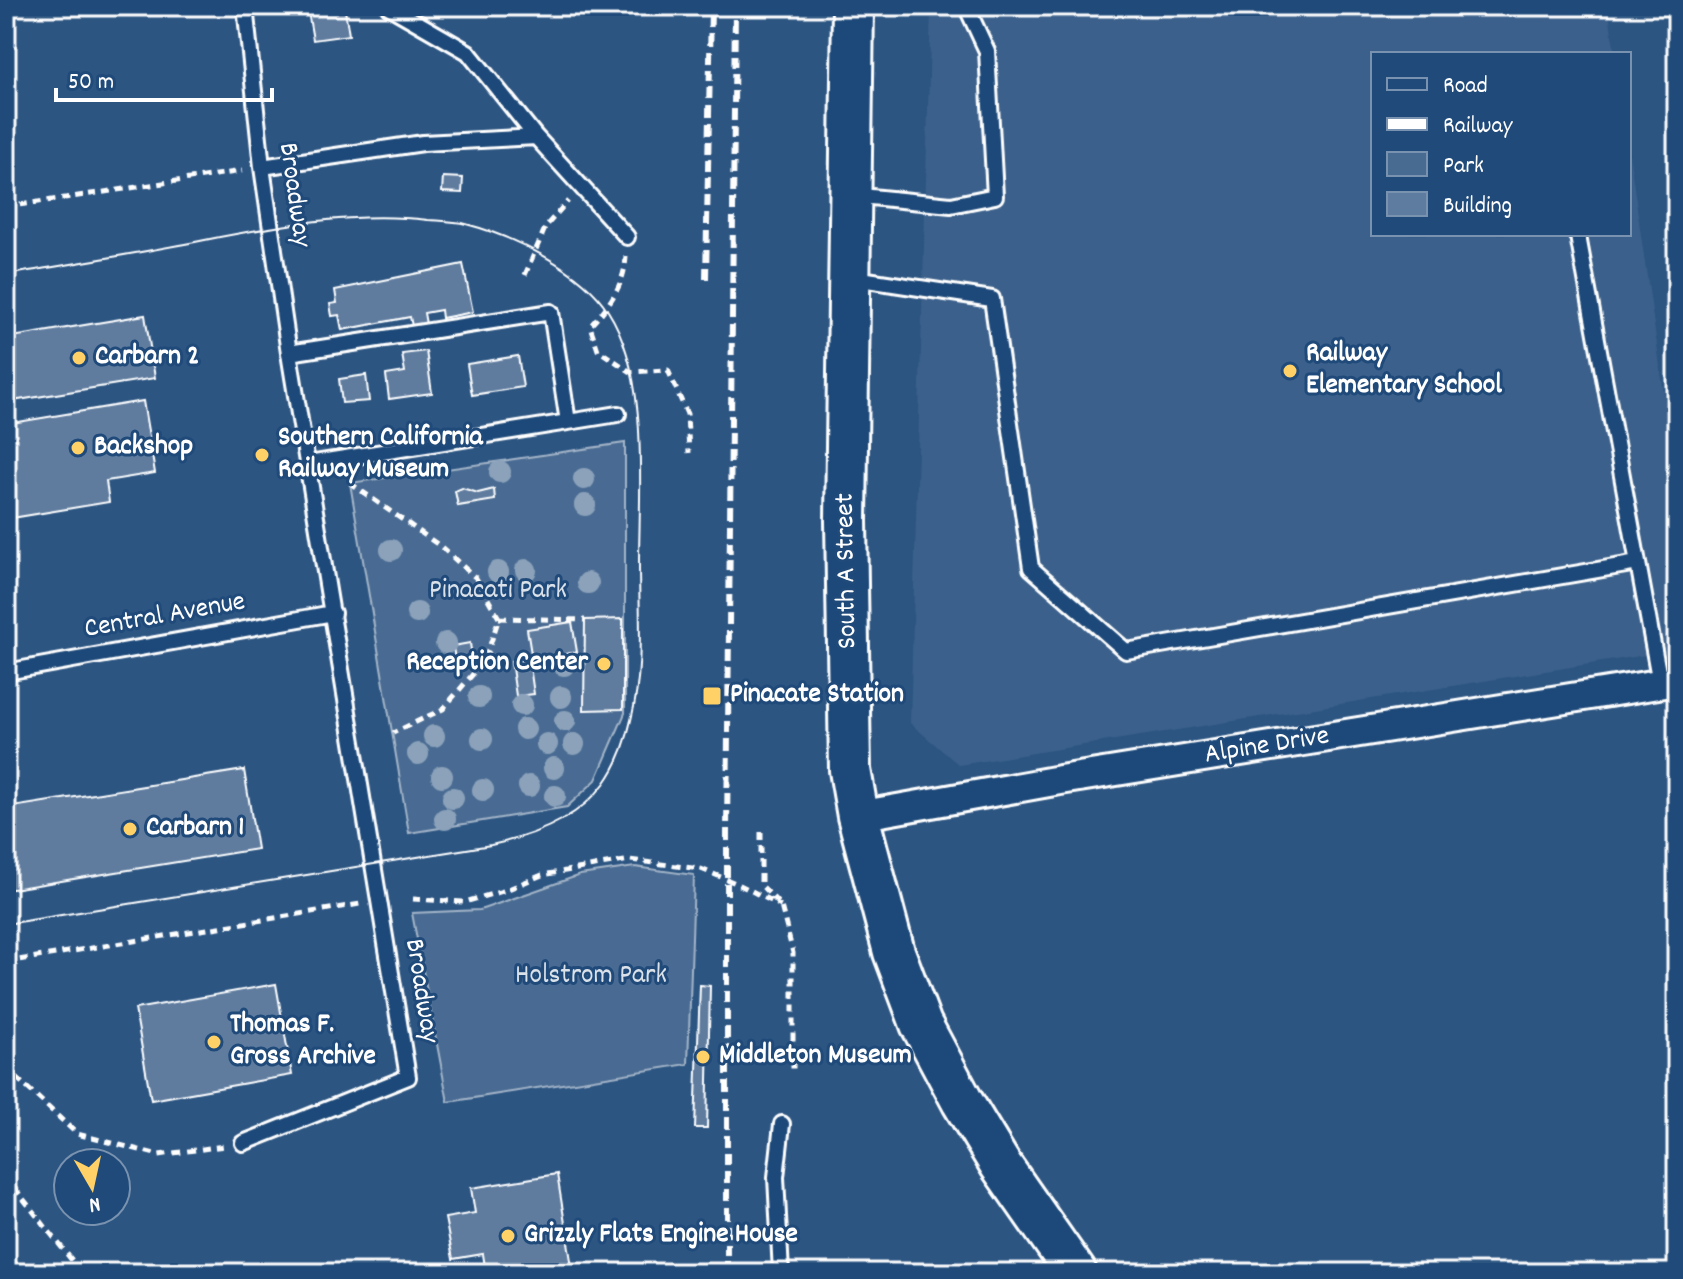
<svg xmlns="http://www.w3.org/2000/svg" width="1683" height="1279" font-family="Dekko,sans-serif">
	<style>
		.built { fill: #3b618b }
		.green { fill: #486b92; stroke: #a4b5c8; stroke-width: 2 }
		.building { fill: #5e7c9f; stroke: #fff; stroke-width: 2 }
		.lines { fill: none; stroke-linecap: round; stroke-linejoin: round }
		.service-casing { stroke: #fff; stroke-width: 20 }
		.minor-casing { stroke: #fff; stroke-width: 34 }
		.secondary-casing { stroke: #fff; stroke-width: 46 }
		.path { stroke: #fff; stroke-width: 5; stroke-dasharray: 8 6; stroke-linecap: butt }
		.service { stroke: #1f4a7a; stroke-width: 14 }
		.minor { stroke: #1f4a7a; stroke-width: 28 }
		.secondary { stroke: #1f4a7a; stroke-width: 40 }
		.tram { stroke: #fff; stroke-width: 2 }
		.rail { stroke: #fff; stroke-width: 6; stroke-dasharray: 12 6; stroke-linecap: butt }
		.tree { fill: #8ca2bb }
		.poi-dot { fill: #ffd166; stroke: #1f4a7a; stroke-width: 3 }
		.labels { text-anchor: middle; dominant-baseline: central; stroke-width: 6; stroke-linejoin: round; paint-order: stroke }
		.street-label { font-size: 28px; fill: #fff; stroke: #1f4a7a }
		.poi-label { font-size: 28px; font-weight: bold; fill: #fff; stroke: #1f4a7a; text-anchor: start }
		.park-label { font-size: 28px; fill: #dae1e9; stroke: #1f4a7a }
	</style>
	<rect width="100%" height="100%" fill="#2c5582"/>
	<filter id="ink" filterUnits="userSpaceOnUse"><feTurbulence type="fractalNoise" baseFrequency=".0125" numOctaves="2"/><feDisplacementMap in="SourceGraphic" scale="16" xChannelSelector="R" yChannelSelector="G"/><feConvolveMatrix kernelMatrix="1 2 1 2 8 2 1 2 1" color-interpolation-filters="sRGB"/></filter>
	<g filter="url(#ink)">
		<path class="built" d="M931 6H1608L1615 54H1373V234H1629V153L1677 483V650L959 765 910 723Z"/>
		<path class="green" d="M625 443V713L596 780 567 807 409 833 350 483Z
			M635 867 694 875 688 1064 448 1102 412 913 480 910 580 875Z"/>
		<path class="building" d="M307 6H337L345 10 349 35 313 40Z
			M443 177 463 178 462 193 442 192Z
			M463 264 473 312 442 318 441 310 424 313 426 324 412 326 410 317 342 330 339 315 332 316 330 304 337 303 335 290Z
			M145 315 155 378 6 402V338Z
			M426 351 432 393 389 399 386 375 405 372 402 354Z
			M518 356 523 387 472 395 467 364Z
			M366 375 369 401 342 403 339 379Z
			M143 401 155 473 106 481 109 502 6 519V424Z
			M462 488 478 493 494 489 495 500 458 506 455 491Z
			M623 619V709L584 710 585 620Z
			M572 622 577 652 532 660 527 629Z
			M470 643 472 658 455 661 453 646Z
			M529 659 534 694 516 696 511 661Z
			M244 770 257 849 6 890V808Z
			M276 984 292 1075 151 1100 135 1009Z
			M700 985 710 986 707 1128H695Z
			M557 1174 573 1273H486L483 1254 453 1259 445 1218 475 1213 471 1188Z"/>
		<g class="lines">
			<g class="service-casing">
				<path id="service" d="M388 6 468 52 536 137 627 237
					M262 167 423 143 536 137
					M851 195 951 205 995 196 987 51 966 6
					M1578 236 1638 563
					M854 278 992 299 1031 568 1126 651 1638 563 1660 683
					M289 353 551 312 568 422
					M308 464 618 414
					M6 672 333 613
					M243 1143 408 1077 289 353 262 167 245 6
					M781 1273 776 1177 782 1124"/>
			</g>
			<g class="minor-casing">
				<path id="minor" d="M858 816 1060 780 1677 681"/>
			</g>
			<g class="secondary-casing">
				<path id="secondary" d="M853 6 846 521 850 770 858 816 894 952 921 1024 962 1101 1000 1164 1076 1273"/>
			</g>
			<path class="path" d="M6 207 242 171
				M626 256C625 284 609 306 590 326L598 350 631 372 668 370 687 414 689 453
				M525 275 546 226 568 201
				M350 483 440 546 476 578 499 618 485 660 443 709 393 733
				M499 618 585 620
				M761 832V885L781 906 793 953V1073
				M413 899 465 902 506 890 542 875 630 860 701 869 738 884 781 906
				M6 962 360 904
				M6 1068 77 1134 159 1155 224 1146
				M6 1177 82 1273"/>
			<use href="#service" class="service"/>
			<use href="#minor" class="minor"/>
			<use href="#secondary" class="secondary"/>
			<path class="tram" d="M6 275C64 265 122 256 179 245 262 229 345 210 428 220 441 221 454 221 466 224 512 236 583 270 608 311 650 376 639 489 639 564 639 616 644 670 631 720 626 743 618 765 604 784 578 819 533 836 491 845L6 924"/>
			<path class="rail" d="M706 279 711 6
				M727 1273V835L735 6"/>
		</g>
		<g class="tree">
			<circle cx="500" cy="472" r="11"/>
			<circle cx="584" cy="479" r="11"/>
			<circle cx="585" cy="505" r="11"/>
			<circle cx="391" cy="550" r="11"/>
			<circle cx="526" cy="570" r="11"/>
			<circle cx="498" cy="572" r="11"/>
			<circle cx="588" cy="583" r="11"/>
			<circle cx="417" cy="613" r="11"/>
			<circle cx="446" cy="643" r="11"/>
			<circle cx="564" cy="665" r="11"/>
			<circle cx="479" cy="697" r="11"/>
			<circle cx="561" cy="697" r="11"/>
			<circle cx="522" cy="705" r="11"/>
			<circle cx="565" cy="721" r="11"/>
			<circle cx="525" cy="729" r="11"/>
			<circle cx="434" cy="736" r="11"/>
			<circle cx="482" cy="739" r="11"/>
			<circle cx="547" cy="744" r="11"/>
			<circle cx="574" cy="744" r="11"/>
			<circle cx="418" cy="754" r="11"/>
			<circle cx="554" cy="768" r="11"/>
			<circle cx="442" cy="776" r="11"/>
			<circle cx="529" cy="786" r="11"/>
			<circle cx="483" cy="790" r="11"/>
			<circle cx="555" cy="796" r="11"/>
			<circle cx="453" cy="798" r="11"/>
			<circle cx="445" cy="819" r="11"/>
		</g>
	</g>
	<g class="poi-dot">
		<circle cx="79" cy="358" r="8"/>
		<circle cx="1290" cy="371" r="8"/>
		<circle cx="78" cy="448" r="8"/>
		<circle cx="262" cy="455" r="8"/>
		<circle cx="604" cy="664" r="8"/>
		<rect x="702" y="686" width="20" height="20" rx="4"/>
		<circle cx="130" cy="829" r="8"/>
		<circle cx="214" cy="1042" r="8"/>
		<circle cx="703" cy="1057" r="8"/>
		<circle cx="508" cy="1236" r="8"/>
	</g>
	<g class="labels">
		<g class="street-label">
			<text transform="translate(293 195) rotate(82)">Broadway</text>
			<text transform="translate(848 571) rotate(-91)">South A Street</text>
			<text transform="translate(165 617) rotate(-10)">Central Avenue</text>
			<text transform="translate(1267 747) rotate(-9)">Alpine Drive</text>
			<text transform="translate(420 991) rotate(81)">Broadway</text>
		</g>
		<g class="poi-label">
			<text x="1306" y="355">Railway<tspan x="1306" dy="32">Elementary School</tspan></text>
			<text x="95" y="358">Carbarn 2</text>
			<text x="278" y="439">Southern California<tspan x="278" dy="32">Railway Museum</tspan></text>
			<text x="94" y="448">Backshop</text>
			<text x="588" y="664" text-anchor="end">Reception Center</text>
			<text x="730" y="696">Pinacate Station</text>
			<text x="146" y="829">Carbarn 1</text>
			<text x="230" y="1026">Thomas F.<tspan x="230" dy="32">Gross Archive</tspan></text>
			<text x="719" y="1057">Middleton Museum</text>
			<text x="524" y="1236">Grizzly Flats Engine House</text>
		</g>
		<g class="park-label">
			<text x="498" y="592">Pinacati Park</text>
			<text x="591" y="977">Holstrom Park</text>
		</g>
	</g>
	<rect width="1683" height="1279" fill="none" stroke="#1f4a7a" stroke-width="32"/>
	<rect x="16" y="16" width="1651" height="1247" fill="none" stroke="#fff" stroke-width="3" filter="url(#ink)"/>
	<rect x="1371" y="52" width="260" height="184" fill="#1f4a7a" stroke="#7992af" stroke-width="2"/>
	<rect x="1387" y="78" width="40" height="12" fill="#1f4a7a" stroke="#7992af" stroke-width="2"/>
	<text x="1443" y="92" font-size="24" fill="#ffffff">Road</text>
	<rect x="1387" y="118" width="40" height="12" fill="#ffffff" stroke="#7992af" stroke-width="2"/>
	<text x="1443" y="132" font-size="24" fill="#ffffff">Railway</text>
	<rect x="1387" y="152" width="40" height="24" fill="#486b92" stroke="#7992af" stroke-width="2"/>
	<text x="1443" y="172" font-size="24" fill="#ffffff">Park</text>
	<rect x="1387" y="192" width="40" height="24" fill="#5e7c9f" stroke="#7992af" stroke-width="2"/>
	<text x="1443" y="212" font-size="24" fill="#ffffff">Building</text>
	<g transform="translate(92 1187) rotate(171)"><circle r="38" fill="#1f4a7a" stroke="#7992af" stroke-width="2"/>
	<path d="M0-6L14 30L0 20L-14 30Z" fill="#ffd166"/>
	<text y="-12" font-size="22" font-weight="bold" text-anchor="middle" fill="#ffffff">N</text>
	</g>
	<path d="M56 88v12h216v-12" fill="none" stroke="#ffffff" stroke-width="4"/>
	<text x="68" y="88" font-size="24" fill="#ffffff" stroke="#1f4a7a" stroke-width="6" paint-order="stroke">50 m</text>
</svg>
